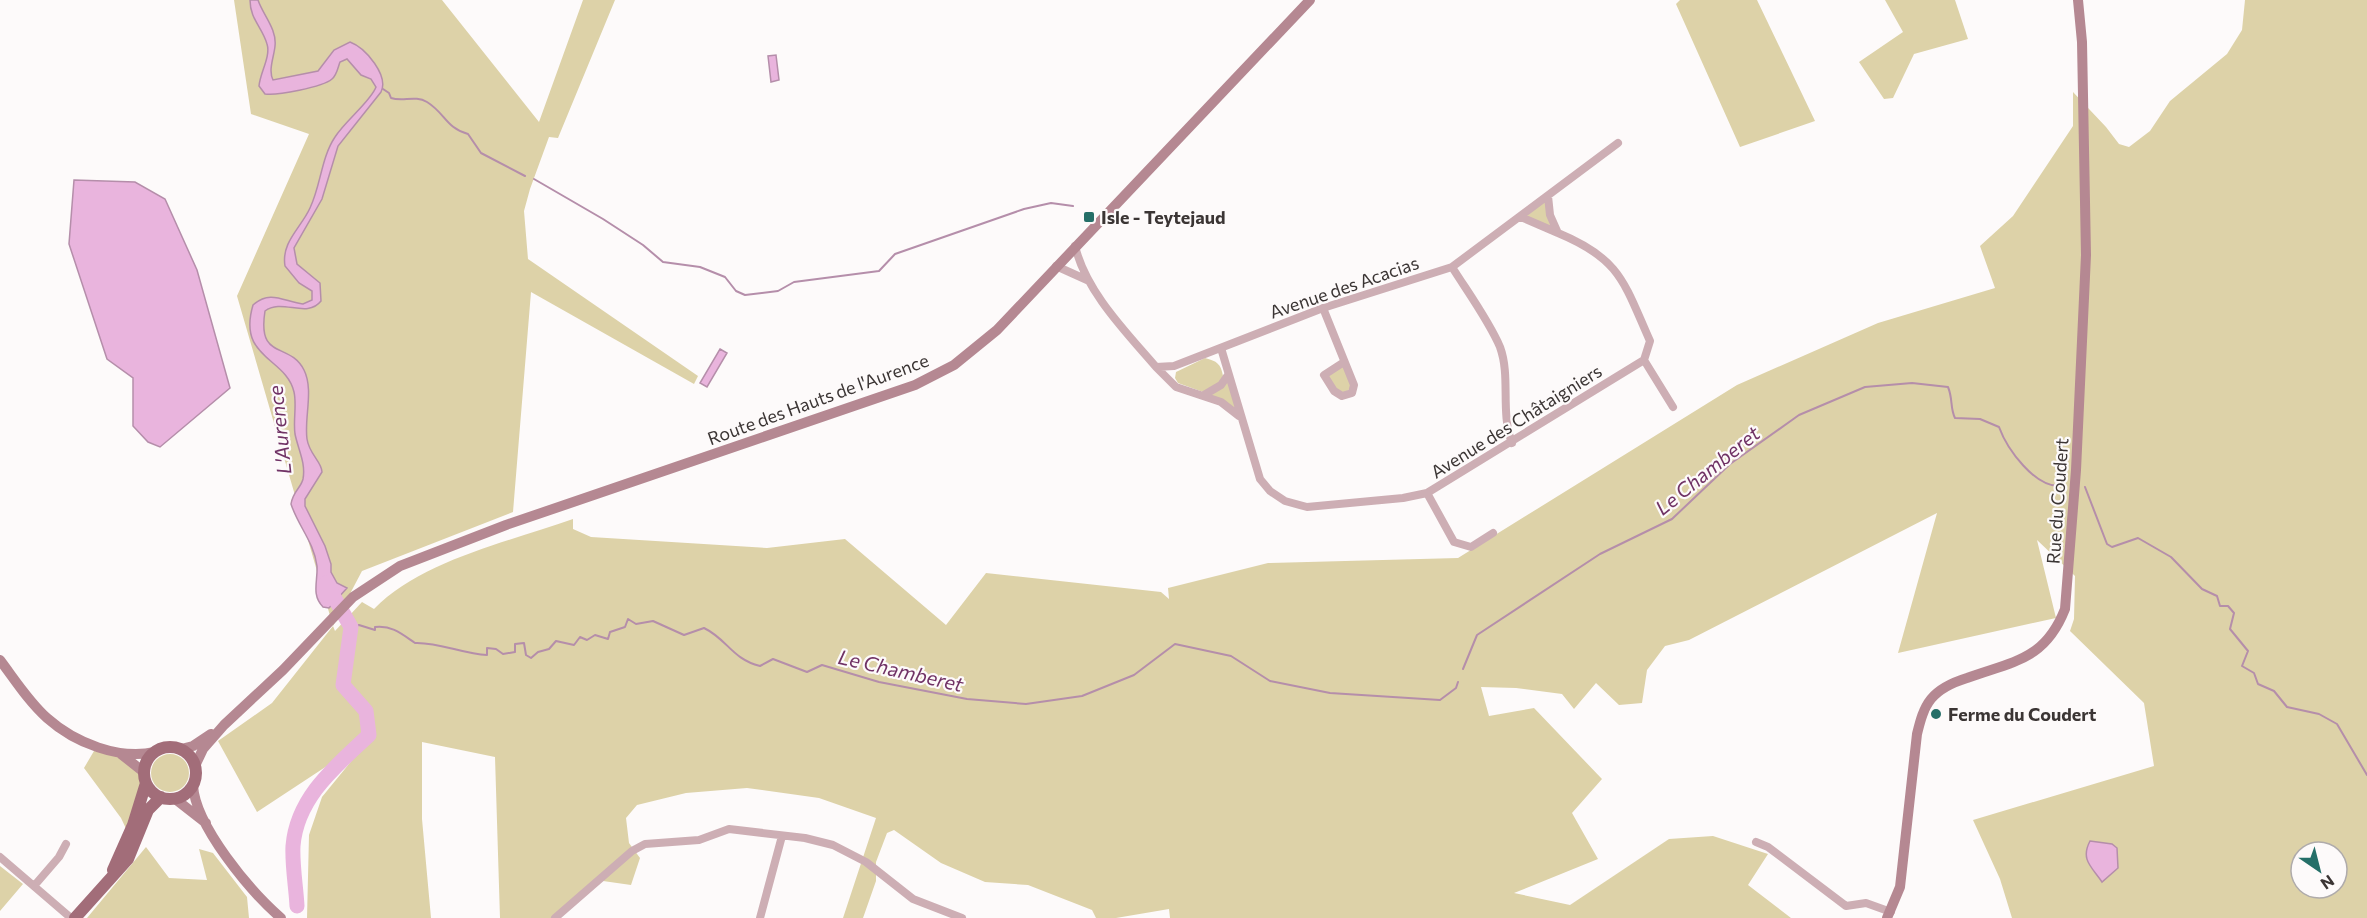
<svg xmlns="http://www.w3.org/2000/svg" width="2367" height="918" font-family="Commissioner,sans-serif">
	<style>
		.green { fill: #ddd2a8; fill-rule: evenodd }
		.water { fill: #e9b4dd; stroke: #b58eaa; stroke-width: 1.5 }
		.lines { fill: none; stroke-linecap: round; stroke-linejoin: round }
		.stream { stroke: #b58eaa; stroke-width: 2 }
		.river { stroke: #e9b4dd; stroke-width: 15 }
		.street { stroke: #cdaeb4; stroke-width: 8 }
		.secondary { stroke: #b58892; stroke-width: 10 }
		.primary { stroke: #a26d79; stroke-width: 12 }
		.poi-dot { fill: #256f68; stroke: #fdfafa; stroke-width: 2 }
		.labels { text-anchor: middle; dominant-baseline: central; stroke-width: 4.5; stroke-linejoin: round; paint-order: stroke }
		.poi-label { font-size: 18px; font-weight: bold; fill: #3b3534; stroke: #fdfafa; text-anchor: start }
		.street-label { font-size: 18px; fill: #3b3534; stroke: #fdfafa }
		.water-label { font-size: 20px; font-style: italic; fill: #703265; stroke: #fdfafa }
	</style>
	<rect width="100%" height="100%" fill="#fdfafa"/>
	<path class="green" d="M234 0H442L539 122 583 0H615L558 138 549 137 530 189 524 211 528 259 698 376 694 384 531 292 513 512 362 571 333 626 335 631 362 602 374 609C422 560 509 542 573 519V529L591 537 767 548 845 539 946 625 986 573 1161 592 1169 599 1168 588 1268 563 1458 558 1737 385 1878 323 1995 288 1980 246 2013 216 2073 126V92L2106 127 2119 144 2129 147 2150 131 2170 101 2227 54 2242 30 2245 0H2367V918H2012L2000 879 1973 820 2154 766 2144 703 2070 631 2074 619 2075 576 2037 540 2056 618 1898 653 1937 513 1689 640 1665 646 1647 670 1642 703 1619 705 1596 683 1574 709 1562 694 1516 688 1481 687 1489 716 1534 708 1602 779 1572 813 1598 859 1514 893 1570 905 1669 839 1713 836 1768 854 1748 885 1791 918H1170L1169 909 1116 918H1096L1092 910 1028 885 985 882 941 863 894 830 887 833 876 862V881L863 918H843L876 818 819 798 747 788 686 793 637 805 626 818 629 843 640 858 631 885 596 880 555 918H500L495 757 422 742V819L431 918H307L309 835 322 797 371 737 257 812 218 741 272 703 333 626 237 296 309 134 251 114ZM2301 852H2337V888H2301Z
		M1680 0H1757L1815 121 1740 147 1676 4Z
		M1885 0H1955L1968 39 1914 54 1893 98 1884 99 1859 62 1903 32Z
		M1548 196 1558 233 1521 217Z
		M1205 358C1217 361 1221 364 1223 376L1220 382 1203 392 1178 383 1175 378 1176 372Z
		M1344 362 1354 385 1342 396 1324 375Z
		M1228 375 1240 417 1204 395Z
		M94 751 120 754 145 779 129 835 121 818 84 768Z
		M151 773a19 19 0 1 1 38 0a19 19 0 1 1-38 0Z
		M146 847 169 878 207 880 199 849 213 853 247 897 249 918H87Z
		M0 866 23 884 0 911Z"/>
	<path class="water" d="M250 0H258C263 15 277 29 275 46 274 57 268 70 273 80L318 71 334 50 350 42C366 48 389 76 381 92L338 146 322 199 294 248 297 264 320 283 321 301C307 319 282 298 265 311 257 361 289 341 304 370 314 390 304 418 307 439 309 454 322 462 322 472L305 499V506L325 546 331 564V572L337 583 347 588 329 608 323 607C311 595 318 581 317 566 314 542 298 526 291 504 293 491 301 488 303 479 306 463 298 449 295 434 293 420 297 405 294 392 286 357 237 359 253 305 270 289 285 302 303 304L312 300V291L299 283 285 266C281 242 301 228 310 208 321 185 321 158 335 137 345 121 371 101 376 87L371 79 361 75 347 59 340 62C338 67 337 75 332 79 323 87 276 96 265 94L259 86C260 73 271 56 267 44 262 27 250 19 250 0Z
		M776 55 779 80 771 82 768 56Z
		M74 180 135 182 165 199 197 270 230 388 160 447 148 442 133 426V378L107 359 69 244Z
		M720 349 727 353 707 387 700 383Z
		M2090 841 2112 844 2117 848 2118 868 2102 882C2092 867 2080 860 2090 841Z"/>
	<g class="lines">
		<path class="stream" d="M383 89 389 93 391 98C403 102 415 95 427 102 445 113 446 128 468 134L481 153 525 176
			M534 179 603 219 643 245 663 262 700 267 725 277 736 291 745 295 778 291 794 282 879 271 895 254 1024 209 1051 203 1073 206
			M2085 487 2107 544 2112 547 2138 538 2171 557 2202 589 2217 596 2220 606H2228L2234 613 2230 629 2248 651 2242 666 2254 673 2258 684 2274 691 2287 707 2319 714 2337 724 2367 775
			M351 627 359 625 375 630V627C392 625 402 634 415 643 439 642 463 654 487 655V648L496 649 503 654 515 652V644L524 643 526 655 531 658 538 652 549 649 556 641 574 645 580 637 587 640 595 635 608 639 610 632 625 627 628 619 636 624 653 621 684 635 704 628C727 639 732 659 760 666L773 659 807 672 822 665 879 682 967 699 1026 704 1082 696 1134 675 1175 644 1231 656 1270 681 1330 693 1440 700 1456 688 1458 682
			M1463 669 1477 635 1600 554 1672 519 1730 464 1799 415 1865 387 1912 383 1948 387C1953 399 1950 408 1955 418L1980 419 1999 427C2007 449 2035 488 2061 486"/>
		<path class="river" d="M297 906C296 887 292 865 293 846 297 797 336 766 369 735L366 711 343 685 351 627 326 583"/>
		<path class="street" d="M1521 217 1558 233 1550 215 1548 196
			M1558 233C1621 259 1624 283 1650 341L1644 360 1673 407
			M1075 246C1086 292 1126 332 1156 367L1174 366 1323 308 1452 267 1618 143
			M1056 266 1087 280
			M1452 267C1467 291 1489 321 1500 347 1511 377 1500 412 1512 443
			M1323 308 1354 385 1352 393 1342 396 1334 391 1324 375 1344 362
			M1221 348 1260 479 1270 491 1285 501 1307 507 1403 498 1427 493 1644 360
			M1156 367 1176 387 1221 402 1239 416
			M1204 395 1221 385 1228 375
			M1427 493 1454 542 1471 547 1493 533
			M1756 842 1768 847 1846 906 1866 903 1891 912
			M0 857 71 918
			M34 886 59 857 66 844
			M555 918 632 851 645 844 699 840 729 829 805 838 833 845 866 862 913 899 962 918
			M760 918 782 836"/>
		<path class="secondary" d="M0 660C15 680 29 702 47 718 75 743 119 760 155 752
			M181 749 193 746 211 734
			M121 754 145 773
			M195 766 203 749 224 725 283 670 353 597 400 566 506 525 915 385 954 365 997 330 1310 0
			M193 785C195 826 251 892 281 918
			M174 798 206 823
			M1887 918 1900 887 1917 734C1920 722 1923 709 1931 699 1940 688 1954 682 1967 678 2014 661 2045 660 2065 609L2076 470 2086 255 2082 42 2078 0"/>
		<path class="primary" d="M144 773a26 26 0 1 1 52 0a26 26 0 1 1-52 0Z
			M113 870 133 825 146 783
			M75 918 128 859 148 810 161 797"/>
	</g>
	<g class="poi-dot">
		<rect x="1083" y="211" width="12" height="12" rx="3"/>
		<circle cx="1936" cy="714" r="6"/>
	</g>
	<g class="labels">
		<g class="poi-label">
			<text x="1101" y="217">Isle - Teytejaud</text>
			<text x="1948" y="714">Ferme du Coudert</text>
		</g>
		<g class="street-label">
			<text transform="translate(1344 287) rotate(-19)">Avenue des Acacias</text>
			<text transform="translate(818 399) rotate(-20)">Route des Hauts de l'Aurence</text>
			<text transform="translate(1516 421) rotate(-32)">Avenue des Châtaigniers</text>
			<text transform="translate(2057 501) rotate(-86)">Rue du Coudert</text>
		</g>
		<g class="water-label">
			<text transform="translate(279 430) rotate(-96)">L'Aurence</text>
			<text transform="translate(1707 470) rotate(-39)">Le Chamberet</text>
			<text transform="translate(901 670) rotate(13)">Le Chamberet</text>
		</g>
	</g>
	<g transform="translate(2319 870) rotate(145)"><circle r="28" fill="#fdfafa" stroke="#afabab" stroke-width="1.5"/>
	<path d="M0-4.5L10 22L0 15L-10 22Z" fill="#256f68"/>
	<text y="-9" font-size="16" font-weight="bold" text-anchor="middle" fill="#3b3534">N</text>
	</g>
</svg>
